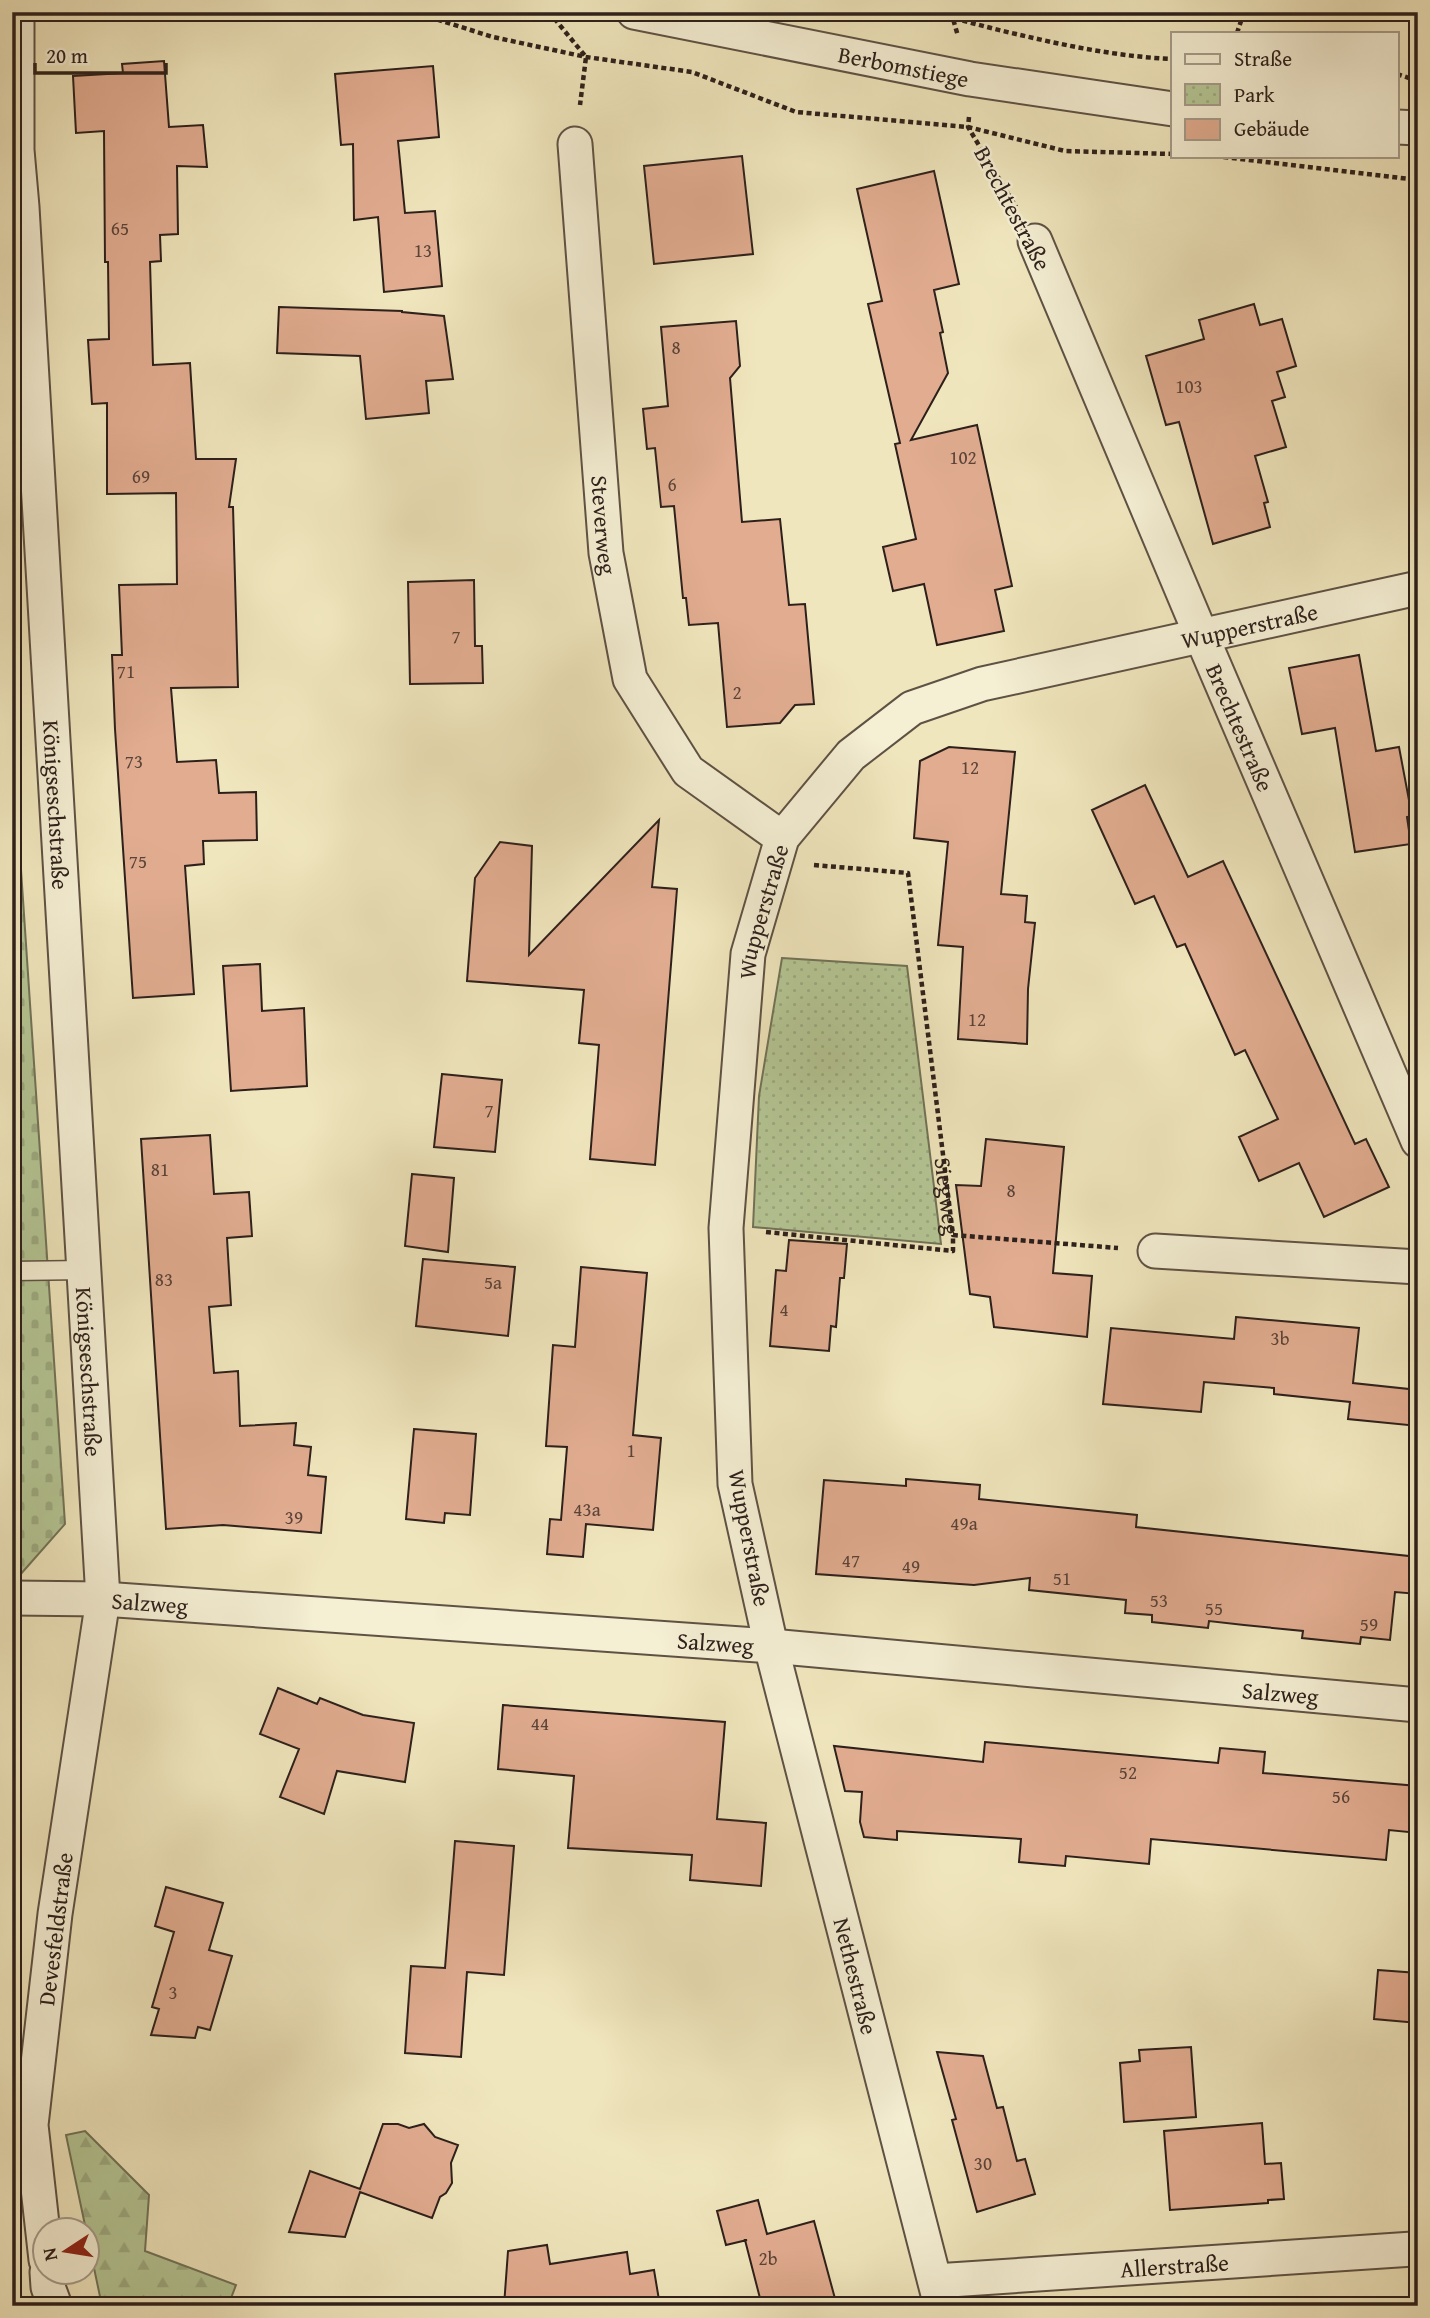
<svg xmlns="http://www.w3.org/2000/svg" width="1430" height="2318" font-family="'Gentium Book Plus',serif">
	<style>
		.forest { fill: url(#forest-firs); stroke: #717358; stroke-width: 2 }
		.cemetery { fill: url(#cemetery-stones); stroke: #717358; stroke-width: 2 }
		.park { fill: url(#park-dots); stroke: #717358; stroke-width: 2 }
		.building { fill: #e1ac90; stroke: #2d201b; stroke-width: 2 }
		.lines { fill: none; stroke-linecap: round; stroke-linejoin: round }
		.service-casing { stroke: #5e5244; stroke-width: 21 }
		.minor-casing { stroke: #5e5244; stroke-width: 37 }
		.path { stroke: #2d201b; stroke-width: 4.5; stroke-dasharray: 5 3.5; stroke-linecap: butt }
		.service { stroke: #f5efd4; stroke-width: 18 }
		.minor { stroke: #f5efd4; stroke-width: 33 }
		.labels { text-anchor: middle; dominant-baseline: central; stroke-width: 5; stroke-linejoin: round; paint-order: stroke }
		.number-label { font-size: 19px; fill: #5a4338 }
		.street-label { font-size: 23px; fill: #2d201b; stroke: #f5efd4 }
	</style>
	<defs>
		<pattern id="forest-firs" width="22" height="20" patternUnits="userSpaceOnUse" patternTransform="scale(1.75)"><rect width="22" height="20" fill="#b5c695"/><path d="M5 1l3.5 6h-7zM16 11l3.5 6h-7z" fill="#9caa80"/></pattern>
		<pattern id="cemetery-stones" width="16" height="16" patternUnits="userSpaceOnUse" patternTransform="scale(1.75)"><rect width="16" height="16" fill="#b5c695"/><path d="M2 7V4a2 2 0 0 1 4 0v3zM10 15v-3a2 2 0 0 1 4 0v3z" fill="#9caa80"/></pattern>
		<pattern id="park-dots" width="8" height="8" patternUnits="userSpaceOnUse" patternTransform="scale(1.75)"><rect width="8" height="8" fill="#b5c695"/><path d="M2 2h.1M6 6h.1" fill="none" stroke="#9caa80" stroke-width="1.8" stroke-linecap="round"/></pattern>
	</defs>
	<rect width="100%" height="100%" fill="#f0e6bd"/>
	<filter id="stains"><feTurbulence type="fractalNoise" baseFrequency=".00286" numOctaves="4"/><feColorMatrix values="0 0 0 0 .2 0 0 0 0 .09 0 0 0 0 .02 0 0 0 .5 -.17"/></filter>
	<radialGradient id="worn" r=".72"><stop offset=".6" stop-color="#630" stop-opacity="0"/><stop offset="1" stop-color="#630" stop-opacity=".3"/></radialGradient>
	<path class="forest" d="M85 2131 149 2195 145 2251 236 2285 228 2306H102L66 2135Z"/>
	<path class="cemetery" d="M12 736 65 1524 12 1584Z"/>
	<path class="park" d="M782 958 907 966 941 1244 753 1227 759 1096Z"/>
	<path class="building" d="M164 61 169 127 203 125 207 167 177 166 178 234 160 235 161 261 150 262 153 365 190 363 196 459H236L229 507H233L238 687 171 688 177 762 216 760 219 793 256 792 257 840 203 841 204 864 185 866 194 994 133 998 115 729 112 655H122L119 585 177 584 176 493 107 494V403L92 404 88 340 109 339 108 262H105L104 131 76 133 73 76 123 73 122 64Z
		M433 66 439 137 398 141 405 213 435 211 442 286 384 292 378 217 354 220 353 144 341 145 335 74Z
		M742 156 753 254 654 264 644 166Z
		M934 171 959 284 934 290 943 332 940 333 948 373 911 440 977 425 1012 586 995 590 1004 631 937 645 924 584 893 591 883 547 916 539 895 444 900 443 868 304 882 301 857 189Z
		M1254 304 1260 325 1282 319 1296 366 1277 372 1285 397 1272 401 1286 447 1255 456 1268 502 1264 503 1270 527 1213 544 1179 422 1166 425 1146 356 1204 339 1199 320Z
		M279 307 402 311V312L444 316 453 379 426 381 429 413 366 419 360 356 277 353Z
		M736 321 740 366 730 378 742 522 780 519 789 605 805 604 814 704 795 705 780 723 727 727 718 623 689 625 686 598H683L674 506 661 507 655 448 647 449 643 409 668 406 661 327Z
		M474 580 475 646H482L483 683 410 684 408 582Z
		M1359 655 1376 751 1399 747 1412 816 1407 817 1411 844 1355 852 1335 728 1302 734 1289 668Z
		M949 747 1015 752 1001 894 1027 896 1025 922 1035 923 1028 989 1027 1044 958 1039 963 947 938 945 948 842 914 838 920 761Z
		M1145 785 1188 877 1223 861 1355 1144 1366 1139 1389 1187 1324 1217 1299 1163 1259 1181 1239 1137 1278 1119 1245 1050 1235 1055 1185 944 1177 947 1154 896 1135 904 1092 810Z
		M659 820 652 887 677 889 655 1165 590 1159 599 1045 579 1043 584 990 467 981 475 878 500 842 532 846 529 955Z
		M260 964 262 1011 304 1008 307 1086 231 1091 223 966Z
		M442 1074 502 1080 495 1152 434 1147Z
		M210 1135 214 1194 249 1192 252 1236 227 1238 231 1305 209 1307 214 1373 238 1371 240 1426 296 1423 294 1445 311 1447 308 1475 326 1477 321 1533 223 1525 166 1529 141 1139Z
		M986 1139 1064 1147 1053 1273 1092 1276 1087 1337 994 1327 990 1297 970 1294 956 1185 981 1186Z
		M412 1174 454 1178 448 1252 405 1246Z
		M789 1240 847 1244 844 1278H840L836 1327 831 1326 829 1351 770 1346 776 1270 786 1271Z
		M423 1259 515 1267 508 1336 416 1326Z
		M581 1267 647 1273 633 1435 661 1438 653 1530 586 1524 583 1557 547 1554 550 1519 561 1520 567 1447 546 1446 553 1345 575 1347Z
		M1236 1317 1359 1328 1353 1383 1418 1390V1426L1348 1419 1350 1402 1274 1394V1388L1204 1382 1201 1412 1103 1404 1111 1328 1234 1339Z
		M414 1429 476 1434 470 1515 445 1513 444 1523 406 1519Z
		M906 1479 980 1485 979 1499 1137 1515 1136 1527 1418 1557V1594L1395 1592 1390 1640 1361 1637 1360 1644 1302 1638 1303 1631 1244 1625 1209 1621 1208 1628 1152 1622V1615L1125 1613 1126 1600 1029 1590 1030 1578 974 1585 816 1574 824 1480 906 1486Z
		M278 1688 317 1704 320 1698 363 1715 414 1723 405 1782 337 1771 324 1814 280 1797 299 1749 260 1734Z
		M503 1705 725 1722 717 1819 766 1823 761 1886 690 1880 692 1855 568 1848 574 1776 498 1769Z
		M985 1742 1218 1763 1220 1748 1265 1752 1263 1773 1418 1786V1833L1389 1830 1386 1860 1151 1839 1149 1864 1066 1856 1065 1866 1019 1862 1021 1839 897 1831V1840L864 1837 860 1822 862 1792 845 1791 834 1746 983 1762Z
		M455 1841 514 1846 504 1975 467 1972 461 2057 405 2053 411 1966 445 1968Z
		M166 1887 223 1903 209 1950 232 1956 210 2030 198 2027 195 2038 151 2035 159 2009 152 2007 174 1932 155 1926Z
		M1378 1970 1418 1973V2023L1374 2019Z
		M1191 2047 1196 2117 1124 2122 1120 2063 1140 2061 1139 2050Z
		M937 2052 983 2056 997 2108 1003 2107 1017 2161 1025 2159 1035 2194 977 2212 952 2120 956 2119Z
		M1262 2123 1265 2164 1281 2163 1284 2199 1268 2200V2203L1170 2210 1164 2131Z
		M383 2124H398L409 2128 424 2124 435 2137 458 2145 451 2163 452 2183 446 2193 440 2197 432 2218 360 2192 345 2237 289 2232 310 2171 360 2189Z
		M758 2200 767 2234 814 2221 837 2306H762L745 2240H747L726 2245 717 2211Z
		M547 2245 550 2264 627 2252 630 2274 654 2270 660 2306H558V2301L528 2306H504L508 2251Z"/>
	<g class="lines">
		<g class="service-casing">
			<path id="service" d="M12 1271 85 1270"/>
		</g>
		<g class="minor-casing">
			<g id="minor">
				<path id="s2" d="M17 12V150L22 207 103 1599 55 1914 31 2125 46 2260"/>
				<path id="s3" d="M634 12 970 79 1173 109"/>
				<path d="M1397 127 1418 128"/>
				<path id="s4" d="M575 144 606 553 630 679 688 771 782 838"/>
				<path id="s5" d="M1035 241 1201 635 1418 1141"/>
				<path d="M1155 1251 1418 1267"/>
				<path id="s6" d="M12 1598 103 1599 771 1646 1418 1705"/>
				<path d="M47 2272 48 2287 55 2306"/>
				<path id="s7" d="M935 2281 1413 2249"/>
				<path id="s8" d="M941 2306 771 1646 735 1484 726 1228 748 954 782 838 851 755 912 708 982 684 1418 588"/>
			</g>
		</g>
		<g class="path">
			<path d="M413 12 493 37 586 57 692 72 796 112 968 127 1065 151 1173 154"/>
			<path d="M549 12 586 57 580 105"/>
			<path d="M921 12C954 17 984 27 1016 34 1067 46 1121 57 1173 59"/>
			<path d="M951 12 958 36"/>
			<path d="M1237 33 1244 12"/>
			<path d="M1397 74 1418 81"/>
			<path d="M969 117 968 127 1016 207"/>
			<path d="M1215 156 1418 180"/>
			<path id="s1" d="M814 865 908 873 953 1235 1118 1248"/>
			<path d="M766 1232 953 1251V1235"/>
		</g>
		<use href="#service" class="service"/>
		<use href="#minor" class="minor"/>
	</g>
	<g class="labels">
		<g class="number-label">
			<text x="120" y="228">65</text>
			<text x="423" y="250">13</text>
			<text x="676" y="347">8</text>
			<text x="1189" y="386">103</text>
			<text x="963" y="457">102</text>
			<text x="141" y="476">69</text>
			<text x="672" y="484">6</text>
			<text x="456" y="636">7</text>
			<text x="126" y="671">71</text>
			<text x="737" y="692">2</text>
			<text x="134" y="761">73</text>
			<text x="970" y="767">12</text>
			<text x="138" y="861">75</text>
			<text x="977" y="1019">12</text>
			<text x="489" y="1110">7</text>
			<text x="160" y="1169">81</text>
			<text x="1011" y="1190">8</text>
			<text x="164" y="1279">83</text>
			<text x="493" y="1282">5a</text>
			<text x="784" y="1309">4</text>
			<text x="1280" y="1338">3b</text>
			<text x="631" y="1450">1</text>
			<text x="587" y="1509">43a</text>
			<text x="294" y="1517">39</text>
			<text x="964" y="1523">49a</text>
			<text x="851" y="1560">47</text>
			<text x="911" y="1566">49</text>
			<text x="1062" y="1578">51</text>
			<text x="1159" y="1600">53</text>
			<text x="1214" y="1608">55</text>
			<text x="1369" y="1624">59</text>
			<text x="540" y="1723">44</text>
			<text x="1128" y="1772">52</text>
			<text x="1341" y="1796">56</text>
			<text x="173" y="1992">3</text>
			<text x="983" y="2163">30</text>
			<text x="768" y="2258">2b</text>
		</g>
		<g class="street-label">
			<text stroke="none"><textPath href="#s3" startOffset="275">Berbomstiege</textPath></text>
			<text transform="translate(1013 208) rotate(62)">Brechtestraße</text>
			<text stroke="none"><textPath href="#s4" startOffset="382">Steverweg</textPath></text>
			<text stroke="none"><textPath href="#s8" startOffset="2032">Wupperstraße</textPath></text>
			<text stroke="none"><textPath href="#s5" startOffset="528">Brechtestraße</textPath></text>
			<text stroke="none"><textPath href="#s2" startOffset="794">Königseschstraße</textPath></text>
			<text stroke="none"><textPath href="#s8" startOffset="1423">Wupperstraße</textPath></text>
			<text stroke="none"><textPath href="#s1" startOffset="420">Siegweg</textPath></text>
			<text stroke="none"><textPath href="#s2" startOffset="1362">Königseschstraße</textPath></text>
			<text transform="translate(750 1538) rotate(79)">Wupperstraße</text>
			<text stroke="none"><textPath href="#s6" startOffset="138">Salzweg</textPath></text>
			<text stroke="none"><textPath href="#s6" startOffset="705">Salzweg</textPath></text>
			<text stroke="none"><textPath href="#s6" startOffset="1272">Salzweg</textPath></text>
			<text transform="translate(55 1929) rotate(-83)">Devesfeldstraße</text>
			<text transform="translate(856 1976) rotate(76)">Nethestraße</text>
			<text stroke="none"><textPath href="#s7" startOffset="240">Allerstraße</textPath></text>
		</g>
	</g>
	<rect width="1430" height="2318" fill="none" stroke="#f0e6bd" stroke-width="42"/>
	<rect x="14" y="14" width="1402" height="2290" fill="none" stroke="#2d201b" stroke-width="3.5"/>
	<rect x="21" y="21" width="1388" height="2276" fill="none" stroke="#2d201b" stroke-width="2"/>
	<rect x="1171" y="32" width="228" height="126" fill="#f5efd4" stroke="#a59c8a" stroke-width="2"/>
	<rect x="1185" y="54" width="35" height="10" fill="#f5efd4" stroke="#a59c8a" stroke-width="2"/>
	<text x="1234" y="66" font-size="21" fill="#2d201b">Straße</text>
	<rect x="1185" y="84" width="35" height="21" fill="url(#park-dots)" stroke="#a59c8a" stroke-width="2"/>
	<text x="1234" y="102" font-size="21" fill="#2d201b">Park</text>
	<rect x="1185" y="119" width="35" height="21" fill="#e1ac90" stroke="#a59c8a" stroke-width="2"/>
	<text x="1234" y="136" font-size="21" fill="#2d201b">Gebäude</text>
	<g transform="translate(66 2251) rotate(258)"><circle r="33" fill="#f5efd4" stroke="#a59c8a" stroke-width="2"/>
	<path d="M0-5L12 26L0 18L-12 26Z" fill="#8f2418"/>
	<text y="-10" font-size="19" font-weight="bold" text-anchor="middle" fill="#2d201b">N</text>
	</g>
	<path d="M35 63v10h131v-10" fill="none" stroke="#2d201b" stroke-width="3.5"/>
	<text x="46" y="63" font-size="21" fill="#2d201b" stroke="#f5efd4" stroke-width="5" paint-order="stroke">20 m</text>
	<rect width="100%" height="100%" filter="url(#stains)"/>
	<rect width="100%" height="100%" fill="url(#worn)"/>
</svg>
